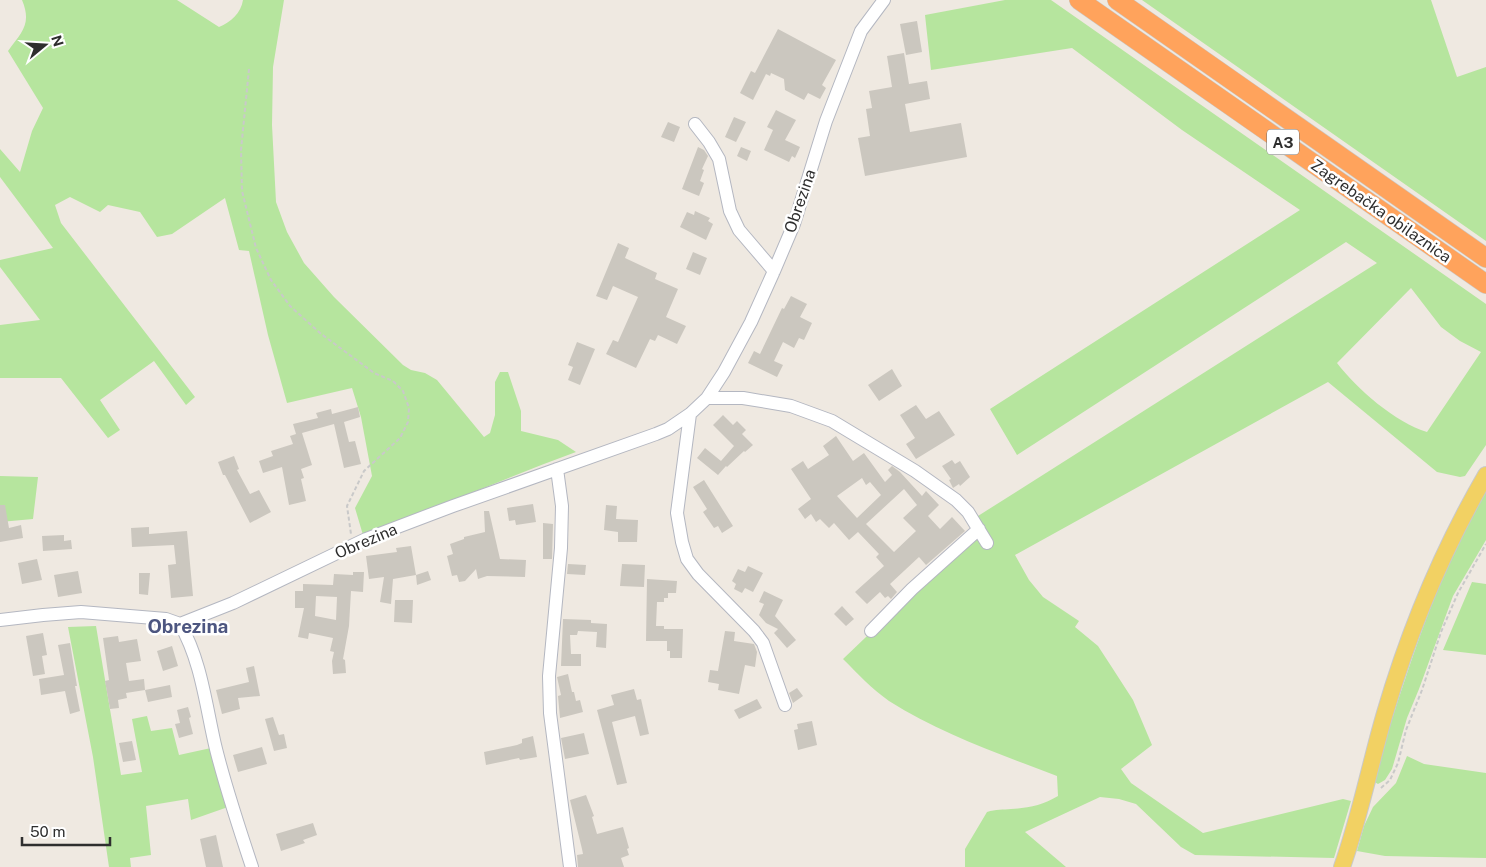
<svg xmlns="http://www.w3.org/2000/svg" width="1486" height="867" font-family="'Public Sans',sans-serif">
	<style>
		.green { fill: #b6e59e; fill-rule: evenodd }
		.building { fill: #cbc7bf; fill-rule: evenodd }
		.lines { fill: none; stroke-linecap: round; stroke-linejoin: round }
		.minor-casing { stroke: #b4b7c1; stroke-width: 14 }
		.major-casing { stroke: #c9c9c9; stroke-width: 18 }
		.highway-casing { stroke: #c9c9c9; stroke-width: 20 }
		.path { stroke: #c9c9c9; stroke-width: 2; stroke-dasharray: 4 2.5; stroke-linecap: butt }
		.minor { stroke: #fff; stroke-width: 12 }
		.major { stroke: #f2d163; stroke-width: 16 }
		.highway { stroke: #ffa35c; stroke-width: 19 }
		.labels { text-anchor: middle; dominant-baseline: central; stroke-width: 5; stroke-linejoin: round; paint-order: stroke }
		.shield { fill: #fff; stroke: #6d6d6d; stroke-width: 1 }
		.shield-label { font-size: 15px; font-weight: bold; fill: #2e2e2e }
		.street-label { font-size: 16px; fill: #2e2e2e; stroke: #fff }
		.quarter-label { font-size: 19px; font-weight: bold; fill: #4d5680; stroke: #fff }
	</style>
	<rect width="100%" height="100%" fill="#efe9e1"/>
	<path class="green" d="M22 0H177L219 27C231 22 241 13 243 0H284L273 67 272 125 276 202 287 232 304 263 334 297 403 365 411 370 425 373 437 380 484 437 490 433 495 415V382L500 372H508L521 411V431L558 440 576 452C505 478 435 509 363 535L355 508 372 476 361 417 352 388 287 403 268 335 249 251 239 250 225 198 172 234 157 237 140 212 108 205 100 212 70 197 55 205 61 223 195 397 186 405 154 361 100 400 120 430 108 438 61 378H0V325L40 320 0 267V260L53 248 0 177V149L20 172 32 131 43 108 8 51C22 32 32 24 22 0Z
		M1005 0H1051L1486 304V445L1465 476 1460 477 1437 472 1328 382 1015 555 1029 580 1043 597 1079 621 1075 627 1098 646 1113 669 1133 700 1152 745 1121 769 1131 783 1203 833 1343 799 1351 801 1334 858 1195 855 1181 847 1136 804 1119 799 1100 797 1025 832 1066 867H965V849L987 812C996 809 1003 810 1011 809 1029 808 1043 805 1058 796L1057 776C1000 754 941 734 889 701 872 689 858 674 843 659L934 572 959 551 978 516 1377 263 1346 242 1017 455 990 409 1300 210 1182 130 1072 48 931 70 925 15ZM1411 288 1441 327 1460 341 1481 352 1427 432C1396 423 1357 389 1337 363Z
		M1142 0H1431L1457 77 1486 67V241Z
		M0 476 38 477 33 519 0 522Z
		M1486 492V540L1453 596 1419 689 1407 718 1392 769 1385 780 1378 784 1373 781 1377 765C1408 672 1435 576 1486 492Z
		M1472 582 1486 584V655L1443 650Z
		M96 626 121 775 142 772 132 719 147 716 151 731 172 728 179 755 211 748 228 807 191 820 188 799 146 806 151 855 130 858 131 867H109L93 757 68 627Z
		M1407 756 1424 764 1486 773V858L1385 856 1357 851 1364 826 1373 807 1396 783Z"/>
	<path class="building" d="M917 21 922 52 906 55 900 24Z
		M778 29 836 60 822 85 826 88 820 99 808 93 804 100 785 90 784 79 771 73 770 76 766 74 753 100 740 93 751 71 755 73Z
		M904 53 909 84 927 81 930 99 905 104 910 132 961 123 967 157 865 176 858 138 870 136 866 109 872 108 869 91 892 87 887 56Z
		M776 110 796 120 785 140 800 147 795 158 792 156 789 162 764 150 773 130 767 127Z
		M734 117 746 122 736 142 725 137Z
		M668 122 680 127 674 142 661 137Z
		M698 147 704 150 708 156 702 169 704 170 700 181 704 183 699 196 682 189Z
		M741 147 751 151 747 161 737 156Z
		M695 211 710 218 708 221 713 224 706 240 680 227 687 212 694 215Z
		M618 243 629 248 625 258 657 273 655 279 678 289 666 317 686 326 677 344 658 335 655 341 650 339 636 368 606 354 613 340 618 342 638 297 613 286 607 300 596 296Z
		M693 252 707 258 700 275 686 269Z
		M791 296 807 304 800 317 812 323 804 340 799 338 794 348 783 342 774 361 783 365 777 377 748 363 754 351 760 354 782 308 784 309Z
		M577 342 595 349 580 385 568 380 573 367 568 365Z
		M892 369 902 386 879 401 868 385Z
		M916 405 926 419 939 411 955 435 916 459 906 444 915 438 900 415Z
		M358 407 360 417 344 422 349 442 355 441 361 464 344 468 334 424 302 433 312 465 301 469 304 478 301 479 306 501 289 505 282 467 263 473 259 461 273 456 271 451 293 444 290 436 296 434 293 424 318 418 316 413 331 409 332 414Z
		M723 415 733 425 737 421 746 430 742 434 753 445 745 452 744 451 727 467 726 466 718 475 697 458 705 448 721 461 734 446 713 425Z
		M836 436 853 461 864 453 885 482 892 475 888 470 892 466 900 472 922 496 926 491 939 505 928 516 940 529 952 517 965 531 926 565 919 557 890 584 897 592 891 599 888 596 885 598 880 592 867 604 855 592 884 566 876 557 879 554 858 532 849 540 834 523 829 528 820 519 816 522 811 514 805 519 798 509 811 499 791 469 803 461 808 469 829 455 823 446ZM862 478 866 485 870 482 881 495 857 518 837 496ZM904 489 917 505 903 518 916 531 894 552 866 524Z
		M234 456 239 469 237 470 250 494 259 490 271 512 250 523 225 475H223L218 462Z
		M952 460 955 464 960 461 970 477 960 486 959 484 953 488 949 480 951 479 942 466Z
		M704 480 733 526 722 533 718 526 714 528 703 512 707 509 693 487Z
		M533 504 536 522 516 525 515 520 509 521 507 508Z
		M0 505H5L9 528 21 525 23 538 0 542Z
		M606 505 617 506 616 519 638 520 637 542H618V532L604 530Z
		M484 511H489L500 559 526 560 525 577 487 576 478 579 476 569 465 581 459 582 457 575 452 576 447 556 453 554 450 544 464 539V537L485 532Z
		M543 523 553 524 552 559H543Z
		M149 527V534L187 531 193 596 171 598 168 565 176 564 174 545 132 547 131 528Z
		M64 535V541L71 540 72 549 43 551 42 536Z
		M411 546 416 575 393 579 391 604 380 602 384 577 369 579 366 556 397 552 396 548Z
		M37 559 42 580 22 584 18 563Z
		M568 564 586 565 585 575 567 574Z
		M622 564 645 565 644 587 620 586Z
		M748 566 763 573 753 592 745 588 742 593 734 589 736 584 732 581 738 569 745 572Z
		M78 571 82 593 58 597 54 575Z
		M428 571 431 580 417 585 416 575Z
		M353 572H364L363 592 351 591 349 626 343 659 345 660 346 673 333 674 332 661 334 652 330 651 333 638 309 633 308 639 298 637 304 608H295V591H303V584L333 585 334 574 353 575ZM316 596 337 597 336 620 315 616Z
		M139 573H150L148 595 139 594Z
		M647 579 677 581 676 593H668V598H664V602H657L656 626H664V629H683L682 658H670V651H667V641H646Z
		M764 591 783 600 775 616 796 640 787 648 774 633 778 629 766 623 759 615 764 604 759 602Z
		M395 600H413L412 623 394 622Z
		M842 606 854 619 846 626 834 614Z
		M563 619 591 620V623L607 624 606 648 596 647 597 632 578 631 577 635H570L571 654H581V666H561Z
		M725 631 735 632 734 641 754 644 757 652 755 667 745 665 739 694 718 690 719 684 708 682 710 670 718 671Z
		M43 633 47 655 42 656 45 674 33 676 26 636Z
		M118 636 119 642 137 639 141 661 126 663 129 681 144 679 145 690 126 693 127 698 118 700 119 708 110 709 105 681 109 680 103 638Z
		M70 643 77 686H75L80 711 70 714 65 691 41 695 39 679 64 675 58 645Z
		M172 646 178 666 163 671 157 651Z
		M254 666 260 696 238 698 240 709 222 714 216 690 249 682 246 668Z
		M568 674 572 692H574L576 701 580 700 583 712 560 718 558 696 561 695 557 677Z
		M170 685 172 697 148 702 145 690Z
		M797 688 803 696 793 703 789 693Z
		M634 689 637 700 641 699 649 734 640 736 635 716 612 722 627 783 617 785 597 710 614 705 611 695Z
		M757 699 762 708 739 719 734 710Z
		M188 707 191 717 189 718 193 734 179 738 175 724 180 723 177 710Z
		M273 717 279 735 284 734 287 748 274 751 265 719Z
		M812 721 817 745 798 750 794 730 798 729 797 724Z
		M584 733 589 754 565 759 561 738Z
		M533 736 537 757 520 760 519 758 486 765 484 752 517 745 522 743V739Z
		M132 741 136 760 123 762 119 743Z
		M262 747 267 764 238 772 233 755Z
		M586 795 594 816 592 817 597 834 623 827 629 848 627 849 629 855 621 858 624 867H578L577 855 583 854 582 849 570 800Z
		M313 823 317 835 303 840 305 843 281 851 276 834Z
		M216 835 223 867H206L200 839Z"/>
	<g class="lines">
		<g class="minor-casing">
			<path id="minor" d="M695 124 709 142 719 159 730 211 739 230 774 271
				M707 398H743L791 406 832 421 915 471 956 500 968 512 987 543
				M690 414 677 513 682 542 687 559 698 574 754 631 763 643 785 705
				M557 469 562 506 561 548 549 676 550 713 570 867
				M0 620 43 615 81 612 166 619 180 624C202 662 206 708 216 749 226 789 239 828 252 867
				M180 624 233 603 366 539 453 506 656 434 668 429 690 414 707 398 724 372 751 322 774 271 794 224 826 121 861 31 884 0
				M871 631 912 589 979 529"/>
		</g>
		<g class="major-casing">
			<path id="major" d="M1342 867C1360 817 1370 764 1385 713 1409 631 1443 549 1486 475"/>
		</g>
		<g class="highway-casing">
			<path id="highway" d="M1079 0 1486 284
				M1117 0 1486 258"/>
		</g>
		<path class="path" d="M249 69 241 150 242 191 256 248 271 280 290 306 320 333 374 373 393 381 403 391 409 408 408 422 400 438 364 471 347 506 351 534
			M1381 788 1390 780 1398 763 1406 730 1422 690 1441 632 1458 593 1486 544"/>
		<use href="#minor" class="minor"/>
		<use href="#major" class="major"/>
		<use href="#highway" class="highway"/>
	</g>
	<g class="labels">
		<rect class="shield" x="1267" y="129.5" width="32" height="25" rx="4"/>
		<g class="shield-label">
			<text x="1283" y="142">A3</text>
		</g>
		<g class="street-label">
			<text transform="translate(800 201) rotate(-71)">Obrezina</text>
			<text transform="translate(1381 211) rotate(35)">Zagrebačka obilaznica</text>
			<text transform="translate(366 541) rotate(-23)">Obrezina</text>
		</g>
		<g class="quarter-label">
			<text x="188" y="626">Obrezina</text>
		</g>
	</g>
	<g transform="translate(45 45) rotate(72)" stroke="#ffffff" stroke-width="4" paint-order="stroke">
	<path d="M0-4L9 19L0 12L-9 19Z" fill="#2e2e2e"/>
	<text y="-8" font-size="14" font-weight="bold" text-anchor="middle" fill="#2e2e2e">N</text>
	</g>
	<path d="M22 837v8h88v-8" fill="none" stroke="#2e2e2e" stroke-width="2.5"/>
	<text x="30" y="837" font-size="15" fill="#2e2e2e" stroke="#ffffff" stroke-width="4" paint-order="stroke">50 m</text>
</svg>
